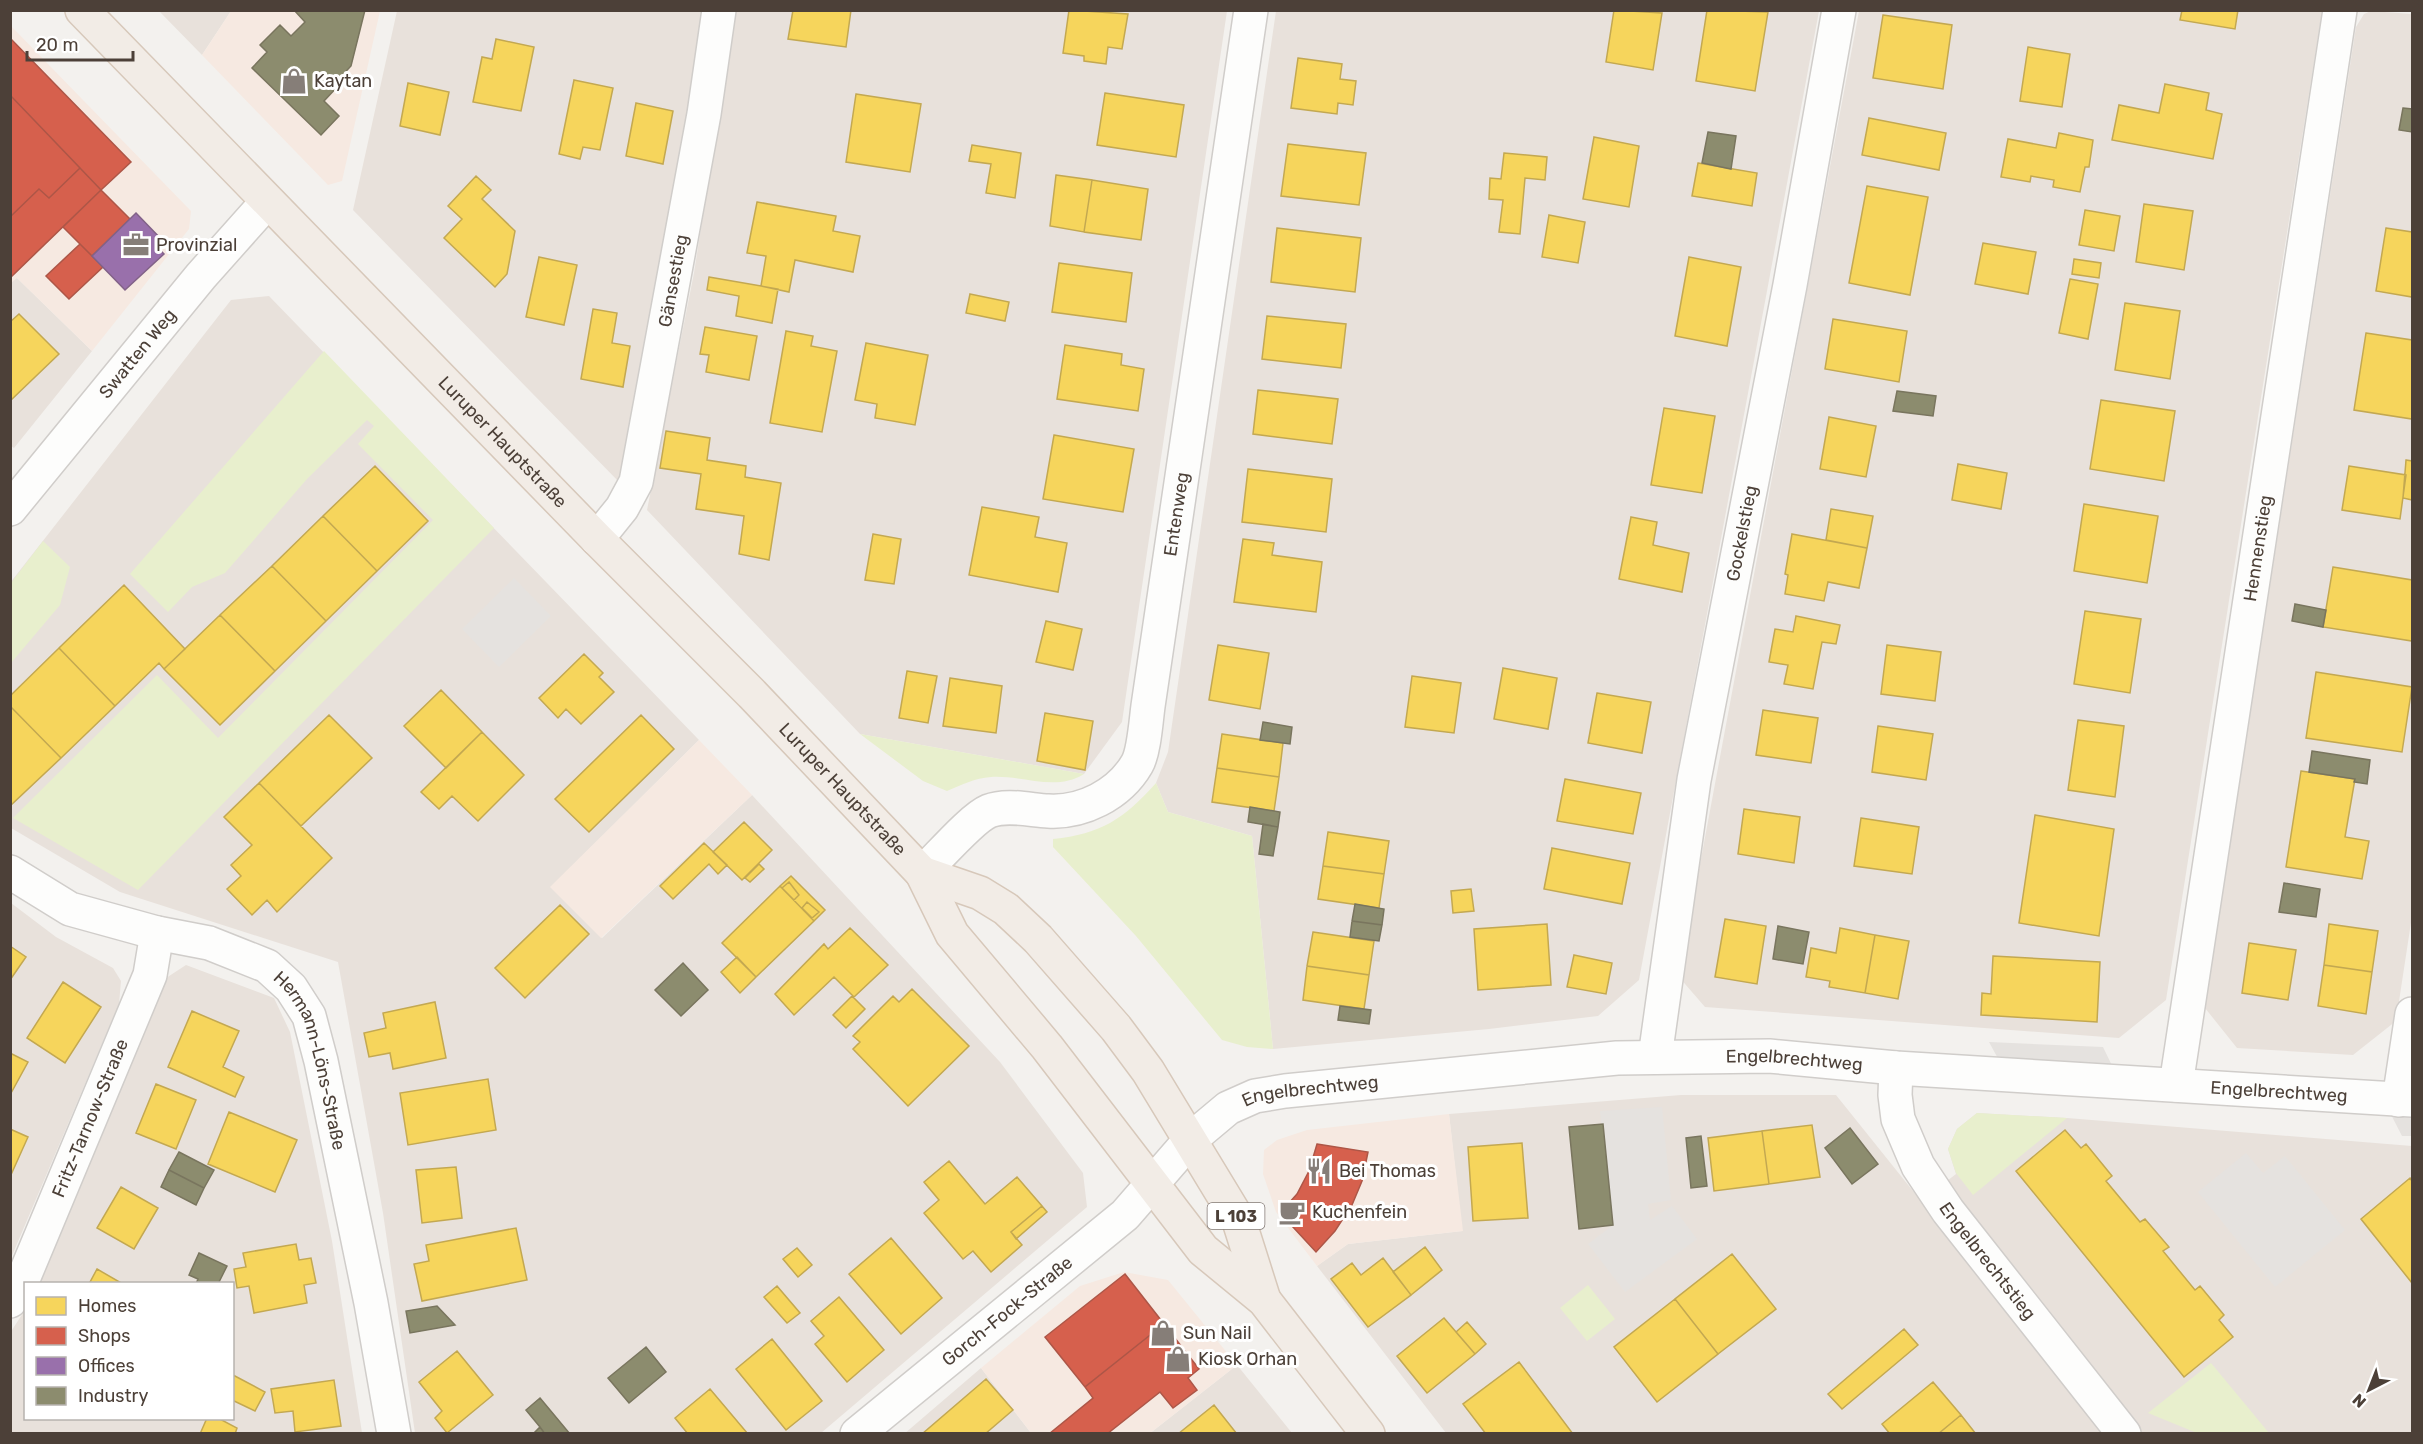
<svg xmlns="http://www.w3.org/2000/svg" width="2423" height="1444" font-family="Rubik,sans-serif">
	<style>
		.residential { fill: #e8e1db }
		.commercial { fill: #f6e9e1 }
		.green { fill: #e8efcd }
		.parking { fill: #e5e2df }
		.homes { fill: #f6d55c; stroke: #c3a851; stroke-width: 1.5 }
		.shops { fill: #d6604d; stroke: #ad5647; stroke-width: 1.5 }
		.offices { fill: #9970ab; stroke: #826288; stroke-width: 1.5 }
		.industry { fill: #8c8c6e; stroke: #79755e; stroke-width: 1.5 }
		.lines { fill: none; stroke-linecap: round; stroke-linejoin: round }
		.minor-casing { stroke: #d0cdca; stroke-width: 36 }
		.primary-casing { stroke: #d7c8ba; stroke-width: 36 }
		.minor { stroke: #fdfdfc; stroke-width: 33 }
		.primary { stroke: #f2ece6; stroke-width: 33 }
		.labels { text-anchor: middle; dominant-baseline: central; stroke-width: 6; stroke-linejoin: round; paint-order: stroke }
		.shield { fill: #fff; stroke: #827974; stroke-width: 1.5 }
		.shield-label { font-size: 16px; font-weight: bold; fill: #4c4038 }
		.poi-label { font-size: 18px; fill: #4c4038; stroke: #fff; text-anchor: start }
		.street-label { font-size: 18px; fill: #4c4038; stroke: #fff }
	</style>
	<rect width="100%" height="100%" fill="#f3f1ee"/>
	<path class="residential" d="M159 11H231L202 55Z
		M397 11H706L677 200 621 484 353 210Z
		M735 11H1227L1122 722 1084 774 860 734 647 510 694 273Z
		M1276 11H1819L1639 980 1598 1016 1489 1029 1273 1049 1252 836 1168 812 1156 783 1168 752Z
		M1859 11H2322L2166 1000 2119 1038 1705 1007 1679 977Z
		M2371 11 2412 14V916L2396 1021 2353 1055 2237 1048 2205 1008 2356 27 2364 14Z
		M16 277 92 351 14 448 10 445V283Z
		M269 296 699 740 551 887 602 938 752 795 1000 1062 1083 1173 1087 1207 821 1433H415L383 1213 338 962 120 892 11 828 10 583 231 300Z
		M11 903 56 937 113 968 121 981 119 1004 11 1258Z
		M186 965 274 998 290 1032 332 1241 362 1433H11L10 1333 25 1310 26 1418H232V1284L38 1283 163 980Z
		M1681 1095H1836L1921 1201 1956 1174 1948 1149 1957 1129 1977 1113 2067 1118 2412 1146V1433H1446L1317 1266 1348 1244 1462 1231 1449 1114Z
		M1237 1365 1292 1433 1149 1434Z
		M981 1368 1031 1433 904 1434Z"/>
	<path class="commercial" d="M231 11H380L342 181 328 185 202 55Z
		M11 26 191 211 189 229 92 351 17 278 11 283Z
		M699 740 752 795 601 938 550 887Z
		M1449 1114 1463 1231 1348 1244 1317 1266 1276 1212 1263 1174 1264 1150 1277 1140 1307 1130Z
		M1124 1272 1168 1280 1237 1365 1149 1434 1031 1433 981 1368 1080 1286Z"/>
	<path class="green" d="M324 351 494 528 138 890 13 818 157 675 218 738 433 520 358 444 374 426 367 420 307 479 225 573 192 587 168 612 130 574Z
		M43 541 70 567 60 605 11 663V583Z
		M860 734 1084 774C1055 792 1024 775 991 777 975 778 961 785 947 791L923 781Z
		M1156 783 1168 812 1252 836 1273 1049 1247 1047 1222 1040 1136 936 1053 847V839C1101 834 1124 819 1156 783Z
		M1977 1113 2067 1118 1973 1195 1956 1173 1948 1149 1957 1129Z
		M1588 1285 1615 1319 1587 1341 1560 1308Z
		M2211 1363 2269 1433H2197L2148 1413Z"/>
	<path class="parking" d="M514 578 551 616 499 667 462 629Z
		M1989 1042 2103 1047 2120 1082 2007 1075Z
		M2383 1099 2412 1100V1136H2402Z
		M1662 1107 1671 1200 1648 1204 1650 1220 1672 1206 1697 1239 1625 1292 1588 1244 1613 1225 1600 1111Z
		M2246 1153 2263 1173 2285 1156 2345 1230 2275 1287 2198 1192Z"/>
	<path class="homes" d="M793 10H851L846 47 788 39Z
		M1069 10 1128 14 1122 49 1108 47 1106 64 1084 61V56L1063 53Z
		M1614 10 1662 13 1653 70 1606 62Z
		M1707 10 1768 12 1755 91 1696 81Z
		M2182 10H2238L2235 29 2180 20Z
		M1883 15 1952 25 1943 89 1873 78Z
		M496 39 534 47 521 111 473 102 482 57 492 59Z
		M2028 47 2070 54 2062 107 2020 101Z
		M1298 58 1342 64 1340 79 1356 81 1353 105 1338 103 1337 114 1291 108Z
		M574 80 613 88 600 150 583 147 580 159 559 154Z
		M408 83 449 92 440 135 400 126Z
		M2165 84 2209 93 2206 110 2222 114 2213 159 2112 140 2119 105 2159 113Z
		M1105 93 1184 105 1176 157 1097 145Z
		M856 94 921 104 910 172 846 162Z
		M636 103 673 111 663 164 626 156Z
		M1869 118 1946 133 1939 170 1862 155Z
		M2059 133 2093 140 2089 167H2085L2080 192 2053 187 2054 180 2031 176 2030 182 2001 177 2008 139 2056 148Z
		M1594 137 1639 146 1629 207 1583 199Z
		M1288 144 1366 153 1359 205 1281 196Z
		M972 145 1021 153 1015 198 986 193 991 164 969 161Z
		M1504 153 1547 157 1545 180 1525 178 1520 234 1499 232 1503 200 1489 199 1490 178 1501 179Z
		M1698 163 1757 173 1752 206 1692 196Z
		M1056 175 1092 180 1084 232 1050 226Z
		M476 176 491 190 482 199 515 231 507 274 495 287 444 238 462 219 448 206Z
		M1092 180 1148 189 1141 240 1084 232Z
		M1867 186 1928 197 1910 295 1849 283Z
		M757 202 836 216 833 231 860 236 853 272 795 260 789 292 761 286 766 256 747 253Z
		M2144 204 2193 211 2184 270 2136 262Z
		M2085 210 2120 216 2114 251 2079 245Z
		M1549 215 1585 222 1578 263 1542 257Z
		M1277 228 1361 238 1355 292 1271 282Z
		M2386 228 2412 232V297L2376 291Z
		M1983 243 2036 252 2028 294 1975 284Z
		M539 257 577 265 564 325 526 317Z
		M1689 257 1741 267 1727 346 1675 336Z
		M2074 259 2101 263 2099 278 2072 274Z
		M1059 263 1132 273 1126 322 1052 312Z
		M709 277 778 289 772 323 736 316 739 296 707 290Z
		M2070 279 2098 284 2088 339 2059 333Z
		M970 294 1009 302 1005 321 966 313Z
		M2125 303 2180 311 2170 379 2115 370Z
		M593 309 617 313 612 343 630 346 623 387 581 379Z
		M19 314 59 354 10 401V322Z
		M1267 316 1346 324 1341 368 1262 359Z
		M1833 319 1907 331 1899 382 1825 369Z
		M705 327 757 336 749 380 706 372 709 355 700 354Z
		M786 331 813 336 811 346 837 351 822 432 770 423Z
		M2366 333 2412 340V419L2354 410Z
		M866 343 928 355 915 425 875 418 877 404 855 400Z
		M1065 345 1122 354 1121 365 1144 369 1138 411 1057 399Z
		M1258 390 1338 399 1332 444 1253 434Z
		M2101 400 2175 411 2164 481 2090 469Z
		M1664 408 1715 416 1702 493 1651 485Z
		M1829 417 1876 426 1866 477 1820 469Z
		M666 431 710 438 707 460 746 466 745 477 781 483 769 560 739 554 744 516 696 509 701 474 660 468Z
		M1054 435 1134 449 1123 512 1043 499Z
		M2406 460 2412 461V500L2403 498Z
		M1958 464 2007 473 2001 509 1952 500Z
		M375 466 428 521 377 571 323 516Z
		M2349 466 2406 475 2400 519 2342 510Z
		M1248 469 1332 479 1326 532 1242 522Z
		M2084 504 2158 516 2147 583 2074 571Z
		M982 507 1039 517 1035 537 1067 543 1058 592 969 575Z
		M1831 509 1873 516 1867 548 1826 540Z
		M323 516 377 571 326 621 272 566Z
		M1631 517 1657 522 1653 545 1689 553 1682 592 1619 579Z
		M873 534 901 539 894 584 865 580Z
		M1792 534 1867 548 1859 588 1828 582 1824 601 1785 594 1788 575 1785 574Z
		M1243 539 1274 543 1272 555 1322 562 1316 612 1234 602Z
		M272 566 326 621 275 671 220 615Z
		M2333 567 2412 580V641L2323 627Z
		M124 585 185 649 164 669 159 663 115 706 59 648Z
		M2085 611 2141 619 2130 693 2074 684Z
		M220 615 275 671 220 725 164 669Z
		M1796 616 1840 625 1836 644 1822 642 1813 689 1784 684 1788 665 1769 662 1775 629 1793 632Z
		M1046 621 1082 629 1073 670 1036 662Z
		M1218 645 1269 653 1260 709 1209 700Z
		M1887 645 1941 652 1935 701 1881 694Z
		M59 648 115 706 61 758 10 706V696Z
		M584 654 603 673 599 677 614 692 581 724 566 709 558 718 539 698Z
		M1503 668 1557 678 1548 729 1494 719Z
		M907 671 937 676 928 723 899 718Z
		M2316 672 2412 687 2402 752 2306 738Z
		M1412 676 1461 683 1454 733 1405 727Z
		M950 678 1002 686 996 733 943 726Z
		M441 690 482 732 446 768 404 726Z
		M1597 693 1651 702 1642 753 1588 743Z
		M10 706 61 758 10 806Z
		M1763 710 1818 718 1811 763 1756 755Z
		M1045 713 1093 721 1085 770 1037 761Z
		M329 715 372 758 301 826 259 783Z
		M641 715 674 749 589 832 555 799Z
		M2078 720 2124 726 2115 797 2068 790Z
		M1878 726 1933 734 1926 780 1872 772Z
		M482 732 524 775 478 821 452 796 439 809 421 792Z
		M1222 734 1283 743 1279 777 1217 768Z
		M1217 768 1279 777 1274 811 1212 802Z
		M2301 771 2355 779 2345 837 2369 841 2362 879 2286 867Z
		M1565 779 1641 793 1633 834 1557 821Z
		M259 783 332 858 277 912 267 900 252 915 227 889 241 876 231 865 252 845 224 817Z
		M1744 809 1800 817 1794 863 1738 854Z
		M2035 815 2114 829 2099 936 2019 923Z
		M1861 818 1919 827 1912 874 1854 866Z
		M744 822 772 850 742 880 713 852Z
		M1328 832 1389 841 1384 874 1323 866Z
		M704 843 727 865 718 874 709 864 673 899 660 886Z
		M1552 848 1630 863 1622 904 1544 889Z
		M759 864 764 869 750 882 745 878Z
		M1323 866 1384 874 1379 908 1318 899Z
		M791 876 825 910 814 921 780 886Z
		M789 882 799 895 794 900 782 888Z
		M780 886 814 921 756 977 722 943Z
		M1471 889 1474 911 1453 913 1451 891Z
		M807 902 819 912 812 918 802 908Z
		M560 905 589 934 525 998 495 968Z
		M1725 919 1766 926 1757 984 1715 977Z
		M1547 924 1551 985 1478 990 1474 929Z
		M2329 924 2378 931 2372 972 2324 965Z
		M850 928 888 965 854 997 834 977 794 1015 775 994 824 944 828 949Z
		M1840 928 1875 935 1865 993 1829 987 1830 981 1806 977 1811 948 1836 953Z
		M1313 932 1374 941 1369 975 1307 966Z
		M1875 935 1909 941 1898 999 1865 993Z
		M2249 943 2296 950 2288 1000 2242 993Z
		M10 946 26 957 10 980Z
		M1574 955 1612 963 1606 994 1567 987Z
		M1993 956 2100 962 2097 1022 1981 1015 1982 993 1991 994Z
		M737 957 756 977 740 993 721 972Z
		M2324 965 2372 972 2366 1014 2318 1006Z
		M1307 966 1369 975 1364 1009 1303 1000Z
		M63 982 101 1007 65 1063 27 1038Z
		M912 989 969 1046 908 1106 853 1049 860 1042 853 1036 893 996 899 1002Z
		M852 996 865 1009 846 1028 833 1015Z
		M435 1002 446 1058 393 1069 390 1053 369 1057 364 1033 386 1028 383 1013Z
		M192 1011 239 1031 223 1067 244 1077 235 1097 168 1067Z
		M10 1053 28 1062 10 1095Z
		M488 1079 496 1130 408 1145 400 1093Z
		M156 1084 196 1100 176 1149 136 1133Z
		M229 1112 297 1140 275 1192 208 1164Z
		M1812 1125 1820 1177 1769 1184 1762 1131Z
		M10 1129 28 1137 10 1177Z
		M2065 1130 2081 1148 2086 1144 2112 1176 2106 1181 2140 1222 2145 1219 2169 1247 2163 1251 2195 1290 2200 1286 2224 1315 2219 1320 2233 1337 2184 1377 2016 1171Z
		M1762 1131 1769 1184 1714 1191 1708 1138Z
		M1522 1143 1528 1218 1473 1221 1468 1147Z
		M949 1161 985 1204 1017 1177 1042 1206 1011 1232 1022 1245 991 1272 973 1251 963 1259 924 1213 939 1200 924 1182Z
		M456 1167 462 1218 422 1223 416 1170Z
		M2410 1178 2412 1181V1283L2361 1219Z
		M121 1187 158 1208 134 1249 97 1228Z
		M1042 1206 1047 1212 1016 1239 1011 1232Z
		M516 1228 527 1280 422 1301 414 1264 429 1261 426 1245Z
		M891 1238 942 1298 901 1334 849 1274Z
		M296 1244 299 1260 311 1258 316 1283 304 1285 307 1303 254 1313 249 1286 237 1288 234 1269 246 1267 243 1253Z
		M1425 1247 1442 1270 1411 1295 1393 1272Z
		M797 1248 812 1265 798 1277 783 1259Z
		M1732 1254 1776 1309 1718 1354 1675 1299Z
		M1383 1258 1411 1295 1368 1327 1331 1279 1352 1263 1361 1275Z
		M97 1269 123 1284H89Z
		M777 1286 800 1313 787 1323 764 1297Z
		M839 1297 884 1350 847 1382 815 1344 824 1336 811 1321Z
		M1675 1299 1718 1354 1657 1402 1614 1347Z
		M1444 1318 1475 1354 1427 1393 1397 1356Z
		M1467 1322 1486 1344 1475 1354 1456 1332Z
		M1904 1329 1918 1345 1842 1409 1828 1394Z
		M772 1339 822 1401 786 1430 736 1369Z
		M457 1351 493 1395 447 1433 435 1418 442 1411 419 1382Z
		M1519 1362 1573 1434H1486L1463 1404Z
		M233 1375 265 1392 255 1411 232 1400Z
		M986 1379 1013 1410 985 1434H922Z
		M334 1380 341 1426 295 1432 293 1411 275 1413 271 1389Z
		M1933 1382 1961 1415 1938 1434H1890L1882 1424Z
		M710 1389 748 1434H688L675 1418Z
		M1214 1405 1237 1434H1178Z
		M1961 1415 1976 1434H1938Z
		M207 1418H218L237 1428 235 1434H200Z"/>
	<path class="shops" d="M10 38 131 162 101 190 10 95Z
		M10 95 80 168 49 198 39 189 10 217Z
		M80 168 101 190 10 278V217L39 189 49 198Z
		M101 190 130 219 92 256 63 227Z
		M80 244 103 267 69 299 46 276Z
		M1317 1144 1368 1152 1362 1181 1352 1205 1335 1231 1316 1252 1280 1213 1297 1194 1309 1171Z
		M1125 1274 1164 1324 1085 1387 1045 1337Z
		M1164 1324 1199 1369 1188 1378 1197 1390 1173 1408 1160 1392 1107 1434H1049L1093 1398 1085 1387Z"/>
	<path class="offices" d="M136 213 164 242 158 248 164 254 125 290 92 256Z"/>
	<path class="industry" d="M294 10H365L351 66 336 82 339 85 324 101 339 116 321 135 252 68 267 52 260 45 280 25 291 36 305 22Z
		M2403 108 2412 109V132L2399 130Z
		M1708 132 1736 136 1731 169 1702 163Z
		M1897 391 1936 396 1933 416 1893 411Z
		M2295 604 2326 610 2323 627 2292 621Z
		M1263 722 1292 727 1290 744 1260 740Z
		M2312 751 2370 760 2367 784 2354 782 2355 779 2309 772Z
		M1250 807 1280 812 1278 827 1248 822Z
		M1263 824 1278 827 1273 856 1259 854Z
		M2284 883 2320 889 2316 917 2279 912Z
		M1355 904 1384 909 1382 925 1352 921Z
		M1352 921 1382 925 1379 941 1350 937Z
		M1778 926 1809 932 1803 964 1773 959Z
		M683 963 708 990 681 1016 655 990Z
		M1340 1006 1371 1010 1369 1024 1338 1020Z
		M1603 1124 1613 1225 1579 1229 1569 1127Z
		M1850 1128 1878 1164 1852 1184 1825 1148Z
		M1701 1136 1707 1186 1691 1188 1686 1138Z
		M179 1152 214 1170 204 1188 169 1170Z
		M169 1170 204 1188 196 1205 161 1187Z
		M199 1253 227 1266 218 1284H196L198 1279 189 1275Z
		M437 1306 455 1325 410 1333 406 1311Z
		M646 1347 666 1372 629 1403 608 1378Z
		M540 1398 570 1434H545L540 1427 526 1410Z
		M540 1427 545 1434H533Z"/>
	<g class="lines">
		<g class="minor-casing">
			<g id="minor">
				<path id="s1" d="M10 509 201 276 267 202"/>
				<path id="s2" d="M597 539 622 508 636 482 704 114 719 10"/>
				<path id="s3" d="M10 872 70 909 157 933 209 943 267 966 291 988 309 1016 321 1061 371 1303 394 1434"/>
				<path id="s4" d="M922 873C938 858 972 818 989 811 1006 804 1030 810 1048 811 1082 813 1119 795 1137 764 1144 752 1146 721 1148 706L1251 10"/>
				<path id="s5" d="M1655 1057 1694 780 1790 285 1839 10"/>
				<path id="s6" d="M1896 1068 1895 1095 1898 1119 1918 1166 1948 1211 2124 1434"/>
				<path id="s7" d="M2176 1085 2340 10"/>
				<path d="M2399 1100 2412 1014"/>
				<path id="s8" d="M10 1301 21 1284 150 975 157 933"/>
				<path id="s9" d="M857 1434 1125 1215 1191 1139 1228 1108 1255 1096 1285 1091 1617 1058 1769 1056 1896 1068 2412 1100"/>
			</g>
		</g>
		<g class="primary-casing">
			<g id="primary">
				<path id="s10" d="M82 10 597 539 752 694 922 873 952 934 1047 1047 1203 1250 1264 1300 1368 1434"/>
				<path d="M922 873 980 893 1006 909 1038 939 1116 1028 1148 1071 1239 1221 1264 1300"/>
			</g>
		</g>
		<use href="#minor" class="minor"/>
		<use href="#primary" class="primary"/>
	</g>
	<defs>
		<g id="shop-bare" transform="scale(2.07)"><path d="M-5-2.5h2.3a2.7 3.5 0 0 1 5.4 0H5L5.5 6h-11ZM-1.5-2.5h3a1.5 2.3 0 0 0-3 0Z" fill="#867e78" stroke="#fff" stroke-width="2.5" paint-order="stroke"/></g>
		<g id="office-bare" transform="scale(2.07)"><path d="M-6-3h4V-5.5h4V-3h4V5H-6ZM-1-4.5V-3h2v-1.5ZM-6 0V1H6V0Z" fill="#867e78" stroke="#fff" stroke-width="2.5" paint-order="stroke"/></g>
		<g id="restaurant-bare" transform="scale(2.07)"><path d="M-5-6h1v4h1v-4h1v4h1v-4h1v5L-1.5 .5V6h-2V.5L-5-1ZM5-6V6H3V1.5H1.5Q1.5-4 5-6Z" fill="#867e78" stroke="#fff" stroke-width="2.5" paint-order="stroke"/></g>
		<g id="cafe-bare" transform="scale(2.07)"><path d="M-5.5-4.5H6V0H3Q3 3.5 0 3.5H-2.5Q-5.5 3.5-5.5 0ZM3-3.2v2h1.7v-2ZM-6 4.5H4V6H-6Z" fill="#867e78" stroke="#fff" stroke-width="2.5" paint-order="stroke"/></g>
	</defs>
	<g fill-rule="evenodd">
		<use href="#shop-bare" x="294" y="81"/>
		<use href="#office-bare" x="136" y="245"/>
		<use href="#restaurant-bare" x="1319" y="1171"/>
		<use href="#cafe-bare" x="1292" y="1212"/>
		<use href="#shop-bare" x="1163" y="1333"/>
		<use href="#shop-bare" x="1178" y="1359"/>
	</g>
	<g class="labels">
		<rect class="shield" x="1207.5" y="1203" width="57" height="26" rx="4.5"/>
		<g class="shield-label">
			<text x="1236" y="1216">L 103</text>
		</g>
		<g class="poi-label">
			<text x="314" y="81">Kaytan</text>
			<text x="156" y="245">Provinzial</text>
			<text x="1339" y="1171">Bei Thomas</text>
			<text x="1312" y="1212">Kuchenfein</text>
			<text x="1183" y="1333">Sun Nail</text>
			<text x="1198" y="1359">Kiosk Orhan</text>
		</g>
		<g class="street-label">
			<text stroke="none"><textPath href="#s2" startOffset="274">Gänsestieg</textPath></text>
			<text stroke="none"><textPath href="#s1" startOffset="201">Swatten Weg</textPath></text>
			<text stroke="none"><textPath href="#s10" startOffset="603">Luruper Hauptstraße</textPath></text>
			<text stroke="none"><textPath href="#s4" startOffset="510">Entenweg</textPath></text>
			<text stroke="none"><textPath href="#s5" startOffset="531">Gockelstieg</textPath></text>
			<text stroke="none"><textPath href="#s7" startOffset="543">Hennenstieg</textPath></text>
			<text stroke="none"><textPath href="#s10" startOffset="1089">Luruper Hauptstraße</textPath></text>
			<text stroke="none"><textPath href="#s9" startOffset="1066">Engelbrechtweg</textPath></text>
			<text stroke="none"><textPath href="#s3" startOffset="384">Hermann-Löns-Straße</textPath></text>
			<text stroke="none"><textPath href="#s9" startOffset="580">Engelbrechtweg</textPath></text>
			<text stroke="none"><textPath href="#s9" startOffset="1552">Engelbrechtweg</textPath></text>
			<text stroke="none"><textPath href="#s8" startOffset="200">Fritz-Tarnow-Straße</textPath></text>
			<text stroke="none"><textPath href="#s6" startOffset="220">Engelbrechtstieg</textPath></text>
			<text stroke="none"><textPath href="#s9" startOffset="194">Gorch-Fock-Straße</textPath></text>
		</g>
	</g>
	<rect width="2423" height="1444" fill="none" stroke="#4c4038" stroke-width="24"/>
	<rect x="24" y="1282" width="210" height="138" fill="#ffffff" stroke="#b7b3af" stroke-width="1.5"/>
	<rect x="36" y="1297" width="30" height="18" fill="#f6d55c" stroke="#b7b3af" stroke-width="1.5"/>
	<text x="78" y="1312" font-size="18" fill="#4c4038">Homes</text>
	<rect x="36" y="1327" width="30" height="18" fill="#d6604d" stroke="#b7b3af" stroke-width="1.5"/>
	<text x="78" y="1342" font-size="18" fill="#4c4038">Shops</text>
	<rect x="36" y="1357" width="30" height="18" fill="#9970ab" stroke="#b7b3af" stroke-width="1.5"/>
	<text x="78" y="1372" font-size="18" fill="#4c4038">Offices</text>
	<rect x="36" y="1387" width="30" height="18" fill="#8c8c6e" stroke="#b7b3af" stroke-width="1.5"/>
	<text x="78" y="1402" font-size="18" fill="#4c4038">Industry</text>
	<g transform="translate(2369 1390) rotate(222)" stroke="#ffffff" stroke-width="4.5" paint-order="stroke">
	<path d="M0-4.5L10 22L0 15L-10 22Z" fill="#4c4038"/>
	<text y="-9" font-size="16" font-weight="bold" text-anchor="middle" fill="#4c4038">N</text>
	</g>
	<path d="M27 51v9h106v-9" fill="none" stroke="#4c4038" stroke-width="3"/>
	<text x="36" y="51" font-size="18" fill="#4c4038" stroke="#ffffff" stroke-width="4.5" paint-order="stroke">20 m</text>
</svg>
